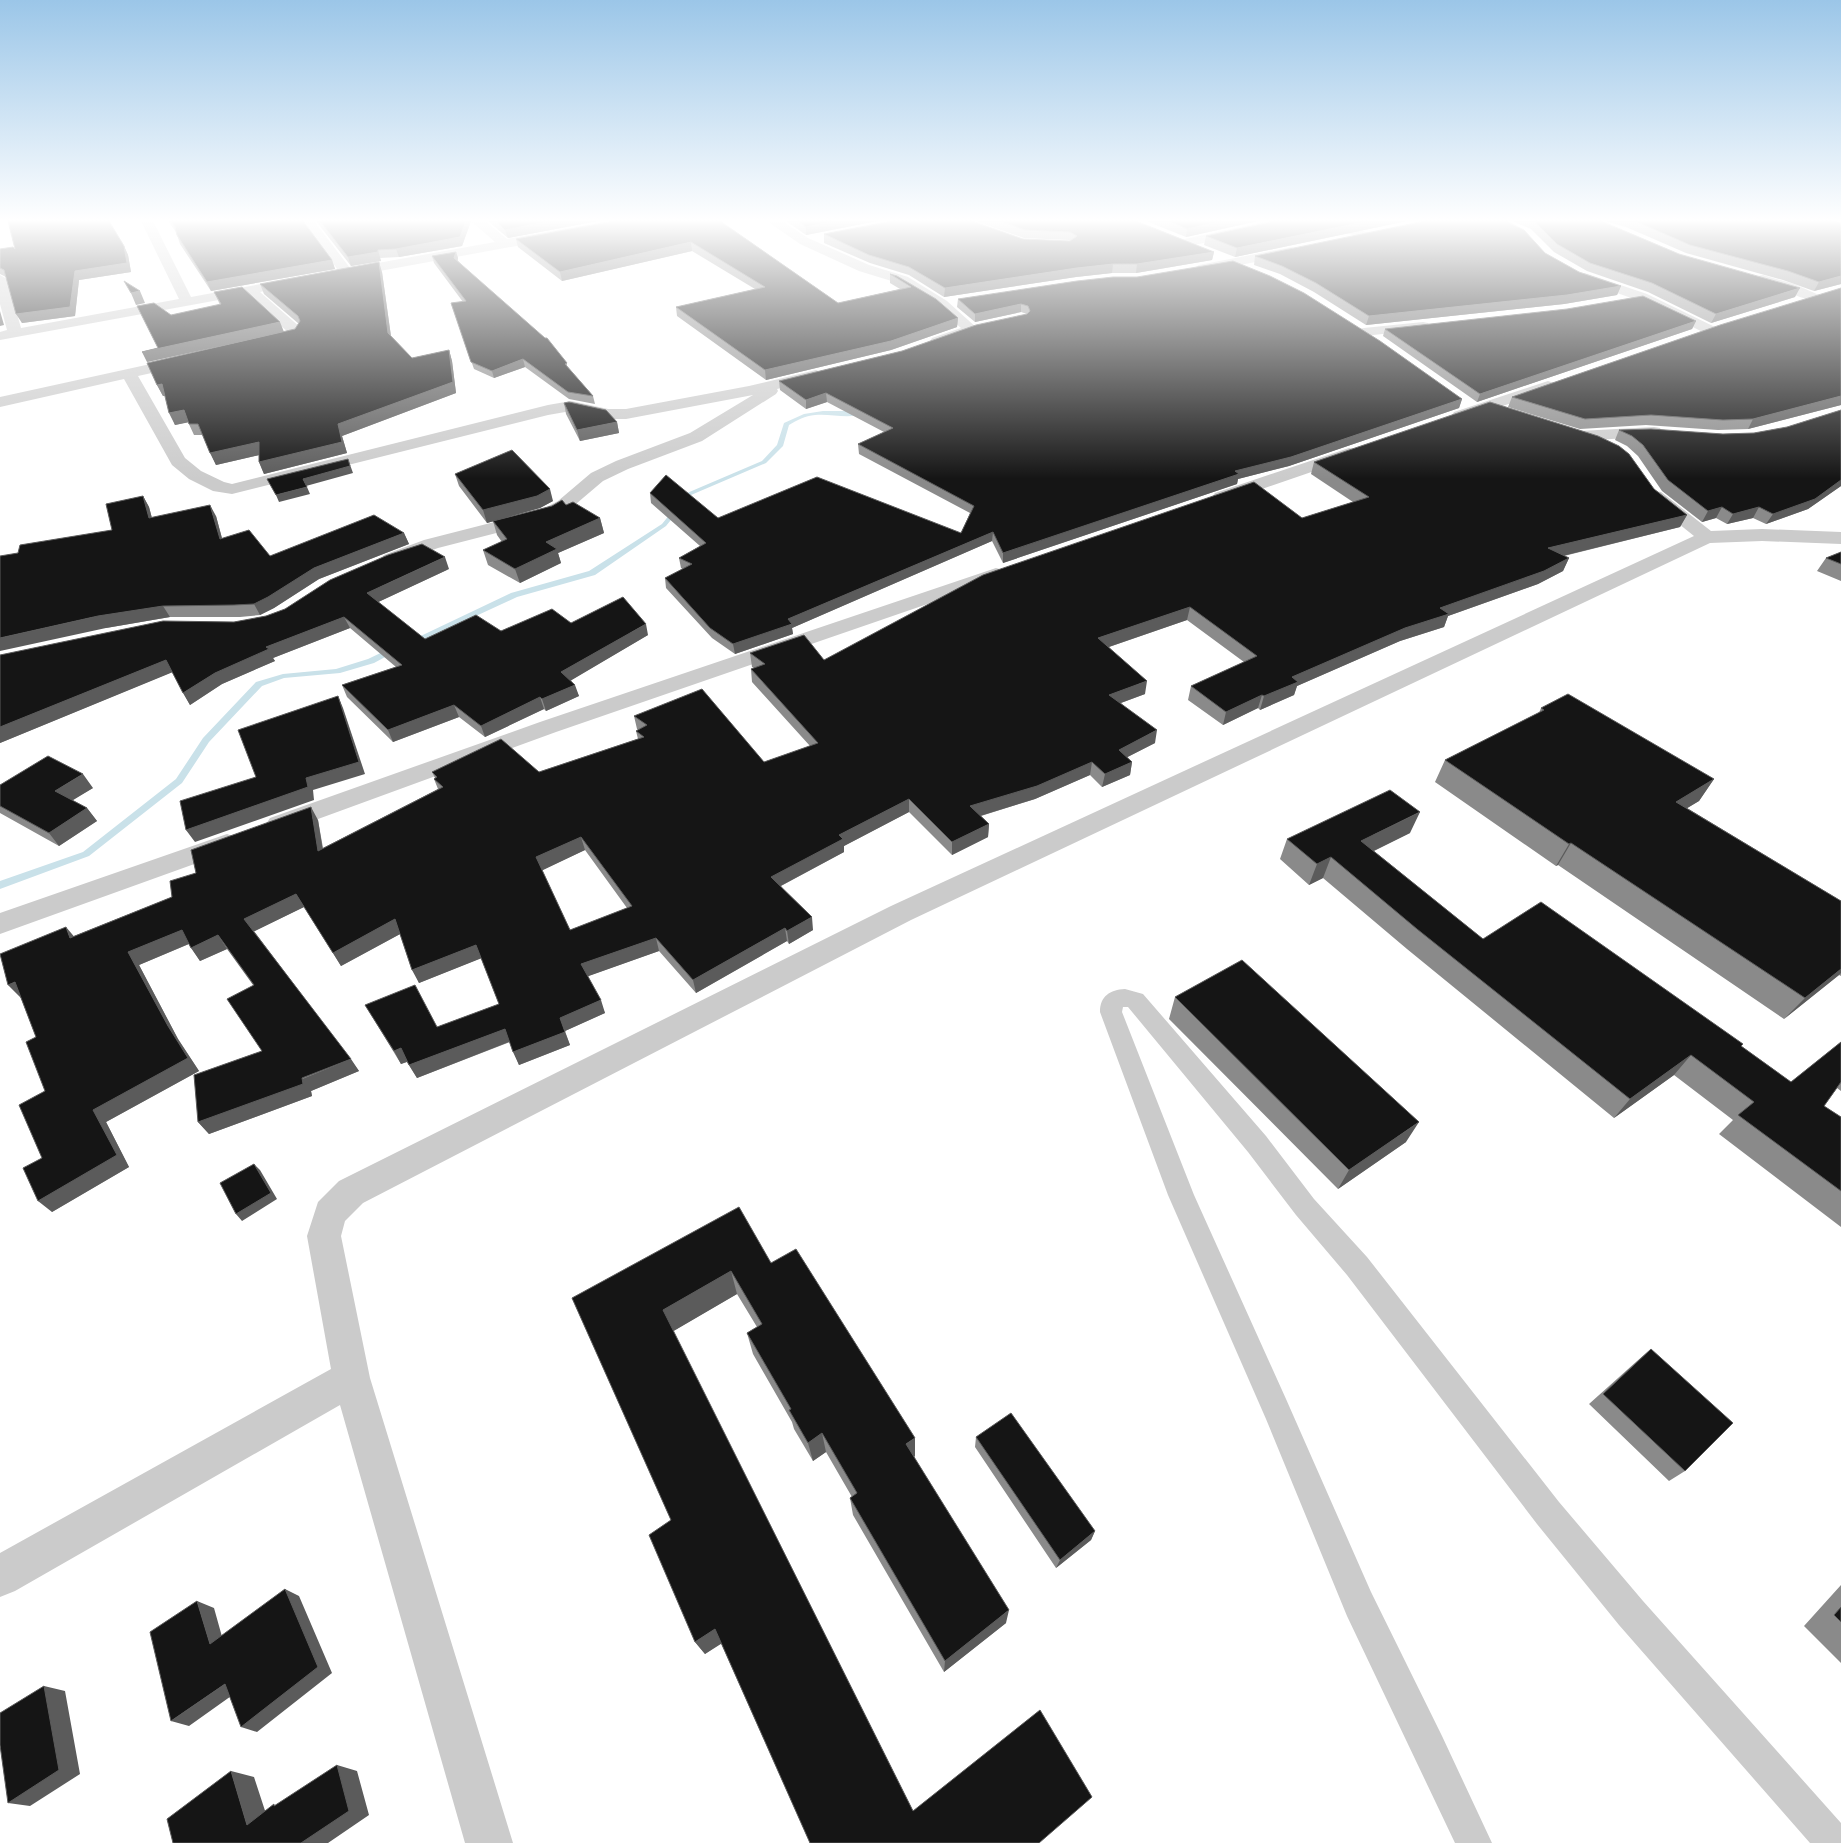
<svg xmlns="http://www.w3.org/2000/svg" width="1841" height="1843" font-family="'PT Sans',sans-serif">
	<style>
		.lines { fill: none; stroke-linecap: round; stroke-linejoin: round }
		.stream { fill: #c9e1e9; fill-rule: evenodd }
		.service { fill: #cbcbcb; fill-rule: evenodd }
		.minor { fill: #cbcbcb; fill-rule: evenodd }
		.wall { fill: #8a8a8a; fill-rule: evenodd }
		.shaded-wall { fill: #5b5b5b }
		.building { fill: #151515; stroke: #5b5b5b; fill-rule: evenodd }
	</style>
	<rect width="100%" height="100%" fill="#fff"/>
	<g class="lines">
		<path class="stream" d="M823 411H860L863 413C850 420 830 413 815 415 805 416 797 420 789 425L783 446 766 463 691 495 666 526 595 575 517 597 413 645H407L406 643 511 593 589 571 662 524 687 493 762 461 777 445 784 423 804 414Z
			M391 648H394L398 650 374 663 340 673 284 678 262 686 209 742 182 783 89 856 0 889V881L83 852 176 779 203 738 256 682 283 674 336 669 368 659Z"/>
		<path class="service" d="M1125 989 1143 994 1266 1136 1314 1199 1367 1257 1559 1502 1643 1601 1841 1823V1843H1810L1619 1625 1537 1524 1347 1275 1296 1215 1248 1152 1128 1007H1123L1122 1012 1194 1195 1286 1399 1371 1592 1442 1736 1492 1843H1455L1347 1616 1266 1419 1168 1195 1100 1012C1100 996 1110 990 1125 989Z"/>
		<path class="minor" d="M141 221H153L191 297 299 277 304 278 306 281 304 284 260 292 301 328 303 331 298 339 266 347 261 346 259 343 261 340 288 332 246 295 0 340V332L7 330 0 304V275L7 279 21 328 179 299Z
			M302 221H314L350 268 495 242 471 221H485L507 239 609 221H636L630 225 347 277 338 276 336 273 338 270Z
			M767 221H782L808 238 869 265 908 277 947 301 978 329 976 332 942 344H932L930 341 932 338 961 328 937 307 898 283 859 271 800 244Z
			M1268 221H1291L1285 225 1185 247 1179 243 1185 239Z
			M1324 221H1340L1368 233 1370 236 1364 240 1360 239Z
			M1292 247 1298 251 1296 254 1199 273 1192 269 1199 265Z
			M1585 273 1647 294 1715 327 1717 330 1715 333H1705L1637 300 1580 280 1578 277Z
			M1763 275 1794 284 1819 295 1821 298 1819 301C1811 303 1770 285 1758 282L1756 279 1758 276Z
			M1423 322 1428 323 1430 326 1428 329 1364 336 1359 335 1357 332 1359 329 1364 328Z
			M187 356 192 358 195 361 192 364 138 376 185 458 201 471 224 482 232 484 548 405 571 401 608 409H626L749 386 816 370 821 372 824 375 821 378 777 389 778 391 776 394 702 441 628 469 603 481 570 509 555 518 438 548 391 565 384 563 381 559 384 555 424 540 541 510 558 501 591 473 616 461 690 433 753 395 626 419H608L571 411 548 415 232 494 213 491 189 479 172 465 124 379 0 407V397Z
			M1548 381 1554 383 1556 386 1554 389 1466 418H1454L1452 415 1454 412Z
			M1654 427 1660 428 1662 432 1660 436 1579 441 1573 440 1571 436 1573 432 1579 431Z
			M1349 448 1355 449 1358 453 1355 457 1227 501 1221 502 1215 501 1212 497 1215 493Z
			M1655 491 1661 492 1711 531 1762 529 1841 532V544L1762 541 1710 543 911 920 363 1203 345 1221 341 1236 370 1378 513 1843H465L340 1405 15 1591 0 1597V1553L331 1369 307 1236 318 1202 339 1181 891 906 1694 536 1649 500 1646 496 1649 492Z
			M996 568 1003 570 1006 574 1003 578 556 732 288 830 279 833 270 830 266 824 270 818 540 722Z
			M227 834 236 837 240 843 236 849 0 934V913Z"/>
	</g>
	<path class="wall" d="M8 221H112L109 222 124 246 128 255 131 272 79 280 75 316 22 323 6 277 0 274V249H15Z
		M168 221H303L332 260 335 269 211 291 180 244 176 232Z
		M316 221H471L462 246 399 257 380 258 381 261 351 266Z
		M488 221H598L508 238Z
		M720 221 838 303 900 289 890 283V274L958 318 957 327 891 350 766 380 677 316 676 307 755 289 692 251 562 281 518 247 516 239Z
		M786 221H877L806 235Z
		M975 221H1136L1214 252 1212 260 1136 273H1112L1076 277 944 297 909 275 870 263 824 243V234L1070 241 1069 240 1024 238Z
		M1146 221H1258L1186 237Z
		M1275 221H1407L1235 257 1204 245 1206 236Z
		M1512 221H1601L1679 254 1795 297 1711 323 1648 292 1587 271 1554 252 1531 229Z
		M1604 221H1833L1841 284 1814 291 1783 280 1686 253 1626 227Z
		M456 252 458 258V261L567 363V366L593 396 595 404 569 399 525 367 494 378 474 369 451 303 463 302 434 263 432 256Z
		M1545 253 1579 272 1621 286 1617 295 1564 304 1366 325 1314 292 1280 274 1254 265 1255 256Z
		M382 272 391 336 412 358 449 350 452 361 456 393 342 436 347 453 264 474 259 462V455L216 465 203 435H194L188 422 175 425 165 396H163L157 385 261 337 147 362 158 348 171 315 220 305 214 292 284 332 295 329 299 324 264 294 260 284Z
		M1077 281 1462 399 1459 408 1289 466 1238 479 1237 484 1003 563 992 541 792 628 793 634 735 654 712 638 666 588 665 578 683 569 681 568 679 558 700 546 651 503 650 493 718 518 961 533 970 513 859 454 858 444 884 432 827 402 806 409 780 390 779 381 902 351 1027 314 1021 312 975 322 957 307 958 299Z
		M1841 288V405L1748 429 1718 430 1646 425 1580 429 1508 407 1512 397Z
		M1696 321 1692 329 1477 402 1383 336 1385 329Z
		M564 403 617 422 619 433 580 441 566 414Z
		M1841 410V486L1808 509 1766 524 1753 518 1727 524 1716 518 1702 522 1662 491 1638 456 1627 446 1615 440 1619 430 1723 434 1754 433 1787 427Z
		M1314 462 1654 489 1687 515 1680 527 1564 556 1569 558 1563 571 1538 584 1448 616 1444 627 1400 641 1297 686 1294 695 1260 710 1258 708 1223 725 1188 700 1191 686 1244 662 1187 620 1109 647 1145 694 1121 703 1155 743 1127 757 1132 762 1130 775 1102 787 1090 775 1035 799 981 816 989 824 988 837 952 855 909 812 844 846V852L781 886 813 930 789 944 787 941 696 993 659 951 588 976 605 1013 565 1031 570 1045 519 1065 510 1042 417 1078 407 1062 401 1064 365 1005 437 1027 499 1004 481 958 419 983 400 934 341 966 304 907 254 931 359 1071 311 1091 312 1096 209 1134 198 1122 262 1051 253 985 227 949 200 961 189 944 139 965 178 1039 199 1071 106 1122 129 1167 52 1212 42 1158 45 1091 36 1037 21 998 74 936 172 897 196 873 318 820 323 848 438 789 434 779 435 778 432 772H539L638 739 636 731 638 730 637 729 634 716 764 762 810 746 752 682 751 669 754 668 752 667 750 653 824 660 1302 518 1353 502 1311 474ZM585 850 627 908 570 930 542 870Z
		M455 474 553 501 540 508 487 523 459 486Z
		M143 496 149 507 152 518 216 516 222 538 270 556 404 533 409 544 319 579 274 608 260 615 240 617H170L106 628 18 553 112 530Z
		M566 505 600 518 604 533 558 553 561 563 520 583 488 565 483 550 502 542 497 535 493 521Z
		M1841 552V581L1817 571 1826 558Z
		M449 569 378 602 425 639 571 623 648 635 571 680 579 696 546 711 544 709 485 737 459 717 393 742 347 697 342 685 396 667 350 628 273 658 275 661 222 684 190 705 172 672 0 743V655L234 622 266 616Z
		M1541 708 1714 779 1699 801 1687 808 1841 901V976L1839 975 1784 1019 1558 865 1556 866 1435 782 1445 760 1539 713Z
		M0 785 93 788 72 800 87 808 97 821 59 846 0 813Z
		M1410 833 1374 851 1483 939 1741 1046 1791 1082 1841 1042V1091L1837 1088 1824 1106 1841 1117V1227L1719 1134 1733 1120 1674 1075 1614 1118 1407 949 1323 878 1309 885 1280 859 1287 839Z
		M1175 997 1406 1142 1338 1189 1169 1019Z
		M771 1263 915 1456 914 1457 1006 1623 944 1672 853 1515 850 1498 852 1497 826 1452 813 1461 794 1429 792 1422 753 1354 747 1333 757 1327 737 1294 673 1331 913 1811 1092 1797 810 1843 721 1643 705 1654 695 1642 671 1520 572 1298Z
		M1651 1349 1685 1471 1669 1481 1589 1404 1637 1361Z
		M976 1437 1095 1531 1091 1540 1056 1568 975 1447Z
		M1841 1585V1663L1804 1626Z"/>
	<path class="shaded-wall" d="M466 221H471L462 246 399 257 396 249Z
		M551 221H598L508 238 505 230Z
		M834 221H877L806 235V227Z
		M1222 221H1258L1186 237 1187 229Z
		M1369 221H1407L1235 257 1237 248Z
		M691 242 692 251 562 281 560 272Z
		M124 246 128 255 131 272 79 280 75 316 22 323 16 314 75 271Z
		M378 250 381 261 351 266 348 257Z
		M456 252 458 258 456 264 454 258Z
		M1214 252 1212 260 1136 273 1137 264Z
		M332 260 335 269 211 291 207 282Z
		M379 262 382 272 392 344 388 333Z
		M1113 264 1112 273 1076 277 944 297 945 288 1077 268Z
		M1841 276V284L1814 291 1819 282Z
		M1621 286 1617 295 1564 304 1366 325 1369 316Z
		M1800 288 1795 297 1711 323 1716 314Z
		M140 291 145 303 136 305 131 293Z
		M1021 304V312L975 322V314Z
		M0 311 4 325 0 326Z
		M958 318 957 327 891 350 766 380 765 370Z
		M1696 321 1692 329 1477 402 1480 394Z
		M280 322 284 332 147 362 142 352Z
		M449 350 452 361 456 393 342 436 347 453 264 474 259 462 338 424Z
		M523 359 525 367 494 378 492 371Z
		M162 384 167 395 163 396 157 385Z
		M826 393 827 402 806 409V400Z
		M1841 396V405L1748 429 1753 419Z
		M1462 399 1459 408 1289 466 1238 479 1237 484 1003 563V553L1235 471Z
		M184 410 190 422 175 425 169 413Z
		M617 422 619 433 580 441 577 430Z
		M259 442 264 454 216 465 210 453Z
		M348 459 353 473 306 486 303 479Z
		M1841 480V486L1808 509 1766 524 1773 514Z
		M307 487 310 494 279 502 276 495Z
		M550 489 553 501 540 508 487 523 483 510Z
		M143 496 149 507 155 530 149 518Z
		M210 505 216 516 225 550 220 539Z
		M1722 507 1716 518 1702 522 1708 511Z
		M1759 507 1753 518 1727 524 1733 514Z
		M1687 515 1680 527 1542 561 1548 548Z
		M600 518 604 533 558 553 561 563 520 583 515 569 546 542Z
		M993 532 992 541 792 628 793 634 735 654 733 644 788 619Z
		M404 533 409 544 319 579 274 608 260 615 254 604 314 568Z
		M445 557 449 569 372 605 367 593Z
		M1569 558 1563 571 1538 584 1448 616 1444 627 1400 641 1297 686 1294 695 1260 710 1264 696 1292 677 1440 608Z
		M163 606 170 617 106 628 0 651V638L98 616Z
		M1190 607 1187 620 1097 651 1098 638Z
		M344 617 350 628 273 658 275 661 222 684 190 705 183 693 215 673 266 647Z
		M646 624 648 635 565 684 561 672Z
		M166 660 173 672 0 743V727Z
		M1147 681 1145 694 1107 708 1109 695Z
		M575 685 579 696 546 711 542 699Z
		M1262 695 1258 708 1223 725 1226 712Z
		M338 696 343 708 365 774 313 790 314 800 195 842 186 830 306 778Z
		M540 697 544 709 485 737 481 726Z
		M454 705 459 717 393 742 388 730Z
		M1157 730 1155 743 1116 763 1119 750Z
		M1092 762 1090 775 1035 799 970 819V806Z
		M1132 762 1130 775 1102 787 1105 774Z
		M83 774 93 788 65 805 55 791Z
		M1714 779 1699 801 1661 824 1676 802Z
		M909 799V812L844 846V852L773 890 771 877 839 835Z
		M311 807 318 820 325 864 318 851Z
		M87 808 97 821 59 846 49 833Z
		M1420 812 1410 833 1353 861 1361 841Z
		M989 824 988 837 952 855V842Z
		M581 837 585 850 541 871 536 857Z
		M1571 843 1558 865 1556 866 1569 844Z
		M1331 857 1323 878 1309 885 1317 864Z
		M296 894 304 907 253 932 244 919Z
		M812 917 813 930 789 944 787 931Z
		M395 919 402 933 341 966 333 953Z
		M66 927 77 940 70 938Z
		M785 928 787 941 696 993 693 980Z
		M182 930 191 943 139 965 178 1039 199 1071 106 1122 129 1167 52 1212 38 1201 93 1110 168 1026 128 952Z
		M218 935 227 949 200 961 191 948Z
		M656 938 659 951 586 977 581 964Z
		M476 945 482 958 419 983 412 970Z
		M1841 969V973L1839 975 1784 1019 1805 998Z
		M15 982 28 995 21 998 8 985Z
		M601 1000 605 1013 565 1031 560 1018Z
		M505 1029 511 1041 417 1078 409 1065Z
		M565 1032 570 1045 519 1065 513 1052Z
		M401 1048 409 1061 401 1064 394 1051Z
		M1691 1055 1674 1075 1614 1118 1630 1099Z
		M351 1059 359 1071 311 1091 312 1096 209 1134 198 1122Z
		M1419 1122 1406 1142 1338 1189 1349 1170Z
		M254 1164 260 1170 277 1199 242 1221 236 1214Z
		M731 1271 737 1294 672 1332 663 1310Z
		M822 1433 826 1452 813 1461 808 1443Z
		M915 1438V1456L907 1462 906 1444Z
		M1095 1531 1091 1540 1056 1568 1060 1560Z
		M285 1589 299 1596 332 1673 257 1732 241 1727Z
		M197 1601 214 1608 226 1651 210 1644Z
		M1009 1610 1006 1623 944 1672 945 1661Z
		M715 1629 724 1642 705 1654 695 1642Z
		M225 1684 241 1689 189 1726 171 1721Z
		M44 1686 65 1691 80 1774 30 1806 8 1803Z
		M337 1765 357 1771 369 1815 328 1843H301Z
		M231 1771 254 1777 271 1829 247 1825Z"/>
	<path class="building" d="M8 221H109L124 246 127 263 75 271 70 307 16 314 4 270 0 268V249L13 247 15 249Z
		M171 221H303L332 260 207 282 177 235 175 227Z
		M320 221H466L460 237 396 249 378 250V252L348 257Z
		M496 221H551L505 230Z
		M614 221H720L838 303 911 287 890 274 897 276 936 299 958 318 891 341 765 370 676 307 765 287 691 242 560 272 516 239Z
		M798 221H834L806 227Z
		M892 221H972L1023 239 1070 241 1077 236 1070 232 1025 230 1000 221H1136L1214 252 1137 264H1113L1077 268 945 288 909 267 869 255 824 234Z
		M1169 221H1222L1187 229Z
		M1275 221H1369L1237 248 1206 236Z
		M1425 221H1506L1524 230 1545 253 1579 272 1621 286 1567 295 1369 316 1316 283 1282 266 1255 256Z
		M1534 221H1601L1679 254 1800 288 1716 314 1652 283 1590 263 1557 244Z
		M1635 221H1833L1841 223V276L1819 282 1788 271 1690 245Z
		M456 252 454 258 545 338H547L567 363 565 364 593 396 568 392 523 359 492 371 471 362 451 303 466 301 432 256Z
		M1233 261 1270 276 1304 293 1380 341 1462 399 1291 457 1235 471 1239 474 1003 553 993 532 788 619 792 624 733 644 710 628 665 578 692 564 679 558 706 543 650 493 666 475 718 518 817 477 961 533 974 506 858 444 893 428 826 393 806 400 779 381 902 351 976 325 1027 314 1030 311 1028 306 1021 304 975 314 958 299 1077 281 1113 277H1137Z
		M379 262 388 333 412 358 449 350 453 382 338 424 342 442 259 462V442L210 453 198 424H189L184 410 169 413 162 384 157 385 147 363 295 329 300 321 298 316 260 284Z
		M124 281 140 291 131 293Z
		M242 287 280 322 142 352 158 348 137 306 154 303 171 315 221 304 214 292Z
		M1841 288V396L1753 419 1723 420 1651 415 1585 419 1512 397 1720 325Z
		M1643 296 1696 321 1480 394 1385 329 1567 309Z
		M569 402 606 410 617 422 577 430 564 403Z
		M1490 402 1598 436 1619 446 1629 454 1654 489 1687 515 1548 548 1569 558 1544 571 1440 608 1449 614 1405 628 1292 677 1298 682 1264 696 1262 695 1226 712 1191 686 1257 656 1190 607 1098 638 1147 681 1109 695 1157 730 1119 750 1132 762 1105 774 1092 762 1037 786 970 806 989 824 952 842 909 799 839 835 843 839 771 877 812 917 787 931 785 928 693 980 656 938 581 964 601 1000 560 1018 565 1032 513 1052 505 1029 409 1065 401 1048 394 1051 365 1005 415 985 437 1027 499 1004 476 945 412 970 395 919 333 953 296 894 244 919 351 1059 302 1078 303 1084 198 1122 194 1075 262 1051 227 999 254 985 218 935 191 948 182 930 128 952 168 1026 188 1058 93 1110 117 1155 38 1201 23 1168 42 1158 19 1105 45 1091 26 1042 36 1037 15 982 8 985 0 954 66 927 70 938 172 897 170 881 196 873 191 850 311 807 318 851 443 787 434 779 437 777 432 772 501 739 539 772 644 737 636 731 647 725 634 716 702 689 764 762 818 743 751 669 765 664 750 653 804 635 824 660 983 575 1254 482 1302 518 1369 497 1314 462ZM581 837 632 906 570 930 536 857Z
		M1841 410V480L1815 499 1773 514 1759 507 1733 514 1722 507 1708 511 1668 480 1643 445 1632 436 1619 430 1651 429 1723 434 1754 433 1787 427Z
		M512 450 550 489 537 496 483 510 455 474Z
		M348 459 350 466 303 479 307 487 276 495 267 479Z
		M143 496 149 518 210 505 220 539 249 530 270 556 374 515 404 533 314 568 268 597 254 604 234 605 163 606 98 616 0 638V556L18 553 20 545 112 530 106 504Z
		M562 500 566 505 573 502 600 518 546 542 557 549 515 569 483 550 507 539 493 521 552 506Z
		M422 544 445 557 367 593 425 639 476 615 501 631 552 609 571 623 623 597 646 624 561 672 575 685 542 699 540 697 481 726 454 705 388 730 342 685 402 665 344 617 266 647 269 649 215 673 183 693 166 660 0 727V655L163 621 234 622 266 616 285 609 330 580 388 555Z
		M1841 552V564L1826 558Z
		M1568 694 1714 779 1676 802 1841 901V969L1805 998 1571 843 1569 844 1445 760 1544 710 1541 708Z
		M338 696 359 762 306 778 308 787 186 830 180 801 256 777 238 730Z
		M48 756 83 774 55 791 87 808 49 833 0 806V785Z
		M1390 790 1420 812 1361 841 1483 939 1541 902 1743 1044 1741 1046 1791 1082 1841 1042V1082L1824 1106 1841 1117V1191L1738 1115 1754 1102 1691 1055 1630 1099 1417 929 1331 857 1317 864 1287 839Z
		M1242 960 1419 1122 1349 1170 1175 997Z
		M254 1164 271 1193 236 1214 220 1183Z
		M739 1207 771 1263 796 1249 915 1438 906 1444 1009 1610 945 1661 850 1498 857 1493 822 1433 808 1443 789 1410 791 1409 747 1333 762 1324 731 1271 663 1310 913 1811 1040 1710 1092 1797 1039 1843H810L715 1629 695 1642 649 1535 671 1520 572 1298Z
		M1651 1349 1733 1423 1685 1471 1603 1394Z
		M1011 1413 1095 1531 1060 1560 976 1437Z
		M285 1589 318 1667 241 1727 225 1684 171 1721 150 1632 197 1601 210 1644Z
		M1841 1607V1622L1834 1615Z
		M44 1686 59 1770 8 1803 0 1745V1713Z
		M337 1765 349 1811 301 1843H173L167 1819 231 1771 247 1825 274 1804V1806Z"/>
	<linearGradient id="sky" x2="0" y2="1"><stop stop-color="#9bc6e8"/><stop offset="0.46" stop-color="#fff"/><stop offset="1" stop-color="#fff" stop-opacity="0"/></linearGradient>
	<rect width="1841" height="479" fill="url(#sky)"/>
</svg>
